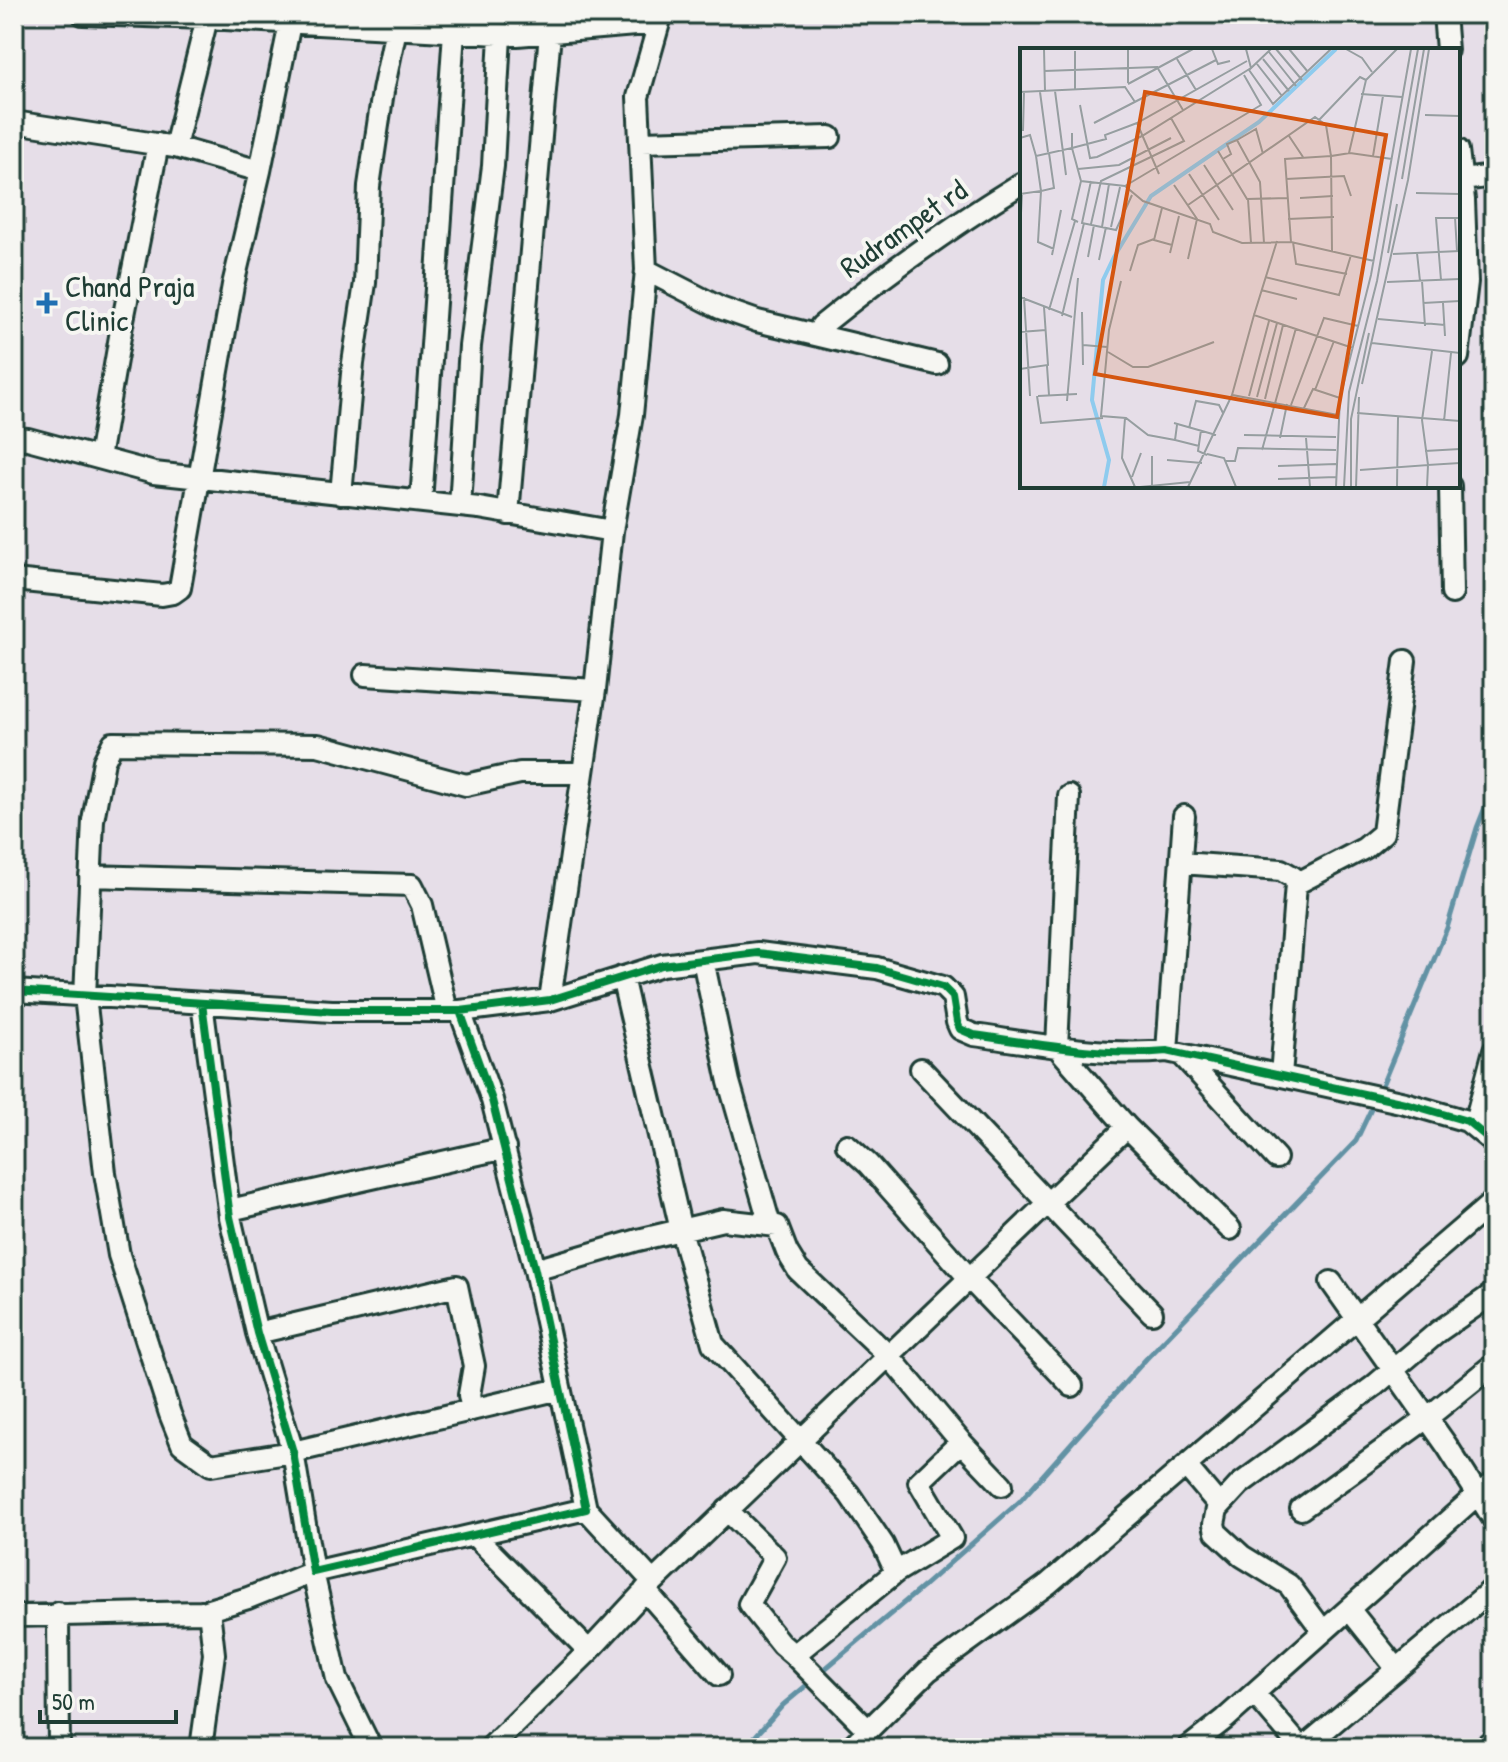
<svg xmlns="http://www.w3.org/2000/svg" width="1508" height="1762" font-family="'Patrick Hand',sans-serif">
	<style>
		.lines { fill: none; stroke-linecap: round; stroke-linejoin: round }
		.stream { stroke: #6292a4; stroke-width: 5 }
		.minor-casing { stroke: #1f3d34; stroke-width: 26 }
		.minor { stroke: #f6f6f2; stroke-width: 20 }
		.cycleway-casing { stroke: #f6f6f2; stroke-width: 13 }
		.cycleway { stroke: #00873e; stroke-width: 8 }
		.poi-dot { fill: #1f6fb2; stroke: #f6f6f2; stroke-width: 3 }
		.labels { text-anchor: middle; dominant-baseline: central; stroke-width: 8; stroke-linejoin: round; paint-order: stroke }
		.street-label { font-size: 30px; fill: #1f3d34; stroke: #f6f6f2 }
		.poi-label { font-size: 30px; fill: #1f3d34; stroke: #f6f6f2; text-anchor: start }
		.inset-river { fill: none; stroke: #8ecbee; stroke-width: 4 }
		.inset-road { fill: none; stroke: #969ea0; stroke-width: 2 }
		.view { fill: #d45610; fill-opacity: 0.15; stroke: #d45610; stroke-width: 4 }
		.inset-edge { fill: none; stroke: #1f3d34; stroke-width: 4 }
	</style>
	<rect width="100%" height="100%" fill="#e6dee8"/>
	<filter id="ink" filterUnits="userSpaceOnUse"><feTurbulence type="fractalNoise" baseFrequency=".0125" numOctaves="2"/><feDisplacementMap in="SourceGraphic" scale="16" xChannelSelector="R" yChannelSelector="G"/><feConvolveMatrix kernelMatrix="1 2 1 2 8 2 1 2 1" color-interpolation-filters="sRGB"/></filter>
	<g filter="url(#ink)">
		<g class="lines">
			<path class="stream" d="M1380 1090 1447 928 1477 828 1494 785
				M820 1673 925 1585 1020 1501 1146 1359 1356 1141 1374 1103
				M745 1748 783 1705 813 1680"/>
			<g class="minor-casing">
				<path id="minor" d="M83 14 207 18 517 35 659 23 661 14
					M1444 14 1447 50
					M14 122 175 147 207 18
					M641 142 830 137
					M175 147 260 171
					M1458 150 1464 200 1467 282 1458 357
					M1462 180 1494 176
					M646 270 720 308 757 321 937 364
					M821 326C885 274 952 226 1022 183
					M14 438 28 439 154 473 479 508 612 531 632 415 646 270 638 97 659 23
					M99 458 122 325 158 144
					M1450 486 1452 593
					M341 494 353 363 365 283 369 186 383 91 399 14
					M421 502 454 32
					M460 506 470 346 493 166 500 35
					M508 514 550 33
					M14 580 162 595 173 593 180 588 233 285 260 171 290 23
					M365 675 595 690
					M1069 796 1057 1047 1127 1127 1230 1229
					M1181 863 1281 870 1293 877 1296 884 1281 1076
					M90 876 412 885 422 905 447 1011
					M1296 884 1365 848 1383 833 1405 661
					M703 960 729 1082 770 1225
					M622 977 681 1230 713 1344 849 1494 883 1544 896 1572 952 1538 919 1482 961 1442
					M14 991 332 1011H460L550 1000 662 965 758 953 877 968 943 987 953 997 957 1022 960 1029 974 1035C1037 1044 1103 1057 1167 1051L1405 1103 1467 1121 1494 1143
					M550 1000 595 690 612 531
					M202 1003 230 1217 257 1333 293 1452 313 1572 586 1509 535 1270 492 1100 460 1011
					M1167 1051 1184 816
					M1182 1055 1276 1158
					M921 1069 1152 1313
					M1474 1126 1494 1050
					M847 1145 868 1164 969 1278 1072 1386
					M230 1210 505 1148
					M535 1270 638 1240 723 1220 777 1226 787 1252 798 1270 889 1356 961 1442 1002 1485
					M1331 1282 1447 1446 1494 1520
					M257 1333 457 1286 474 1366 469 1395 472 1410
					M560 1389 293 1452 211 1465 182 1444 170 1414 119 1255 105 1173 85 996 93 820 104 761 113 743 318 745 466 785 520 773H582
					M1186 1466 1219 1505
					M586 1509 653 1582
					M1301 1509 1427 1418 1494 1364
					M727 1510 775 1557 749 1604 781 1644 794 1655 896 1572
					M474 1535 589 1651
					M645 1590 719 1675
					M1349 1609 1397 1669
					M58 1613 59 1748
					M14 1616 202 1612 248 1598 313 1572 337 1679 371 1748
					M1323 1631 1289 1585 1242 1556 1216 1532 1214 1524 1217 1509 1240 1484 1374 1386 1439 1331 1494 1293
					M794 1655 868 1730
					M1254 1693 1301 1748
					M201 1748 214 1654 209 1610
					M490 1748 589 1651 653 1582 1127 1127
					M850 1748 928 1671 1048 1584 1494 1201
					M1188 1748 1225 1719 1478 1494 1494 1483
					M1303 1748 1494 1588
					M1483 1748 1494 1739"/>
			</g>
			<use href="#minor" class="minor"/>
			<g class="cycleway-casing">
				<path id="cycleway" d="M14 991 332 1011H460L550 1000 662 965 758 953 877 968 943 987 953 997 957 1022 960 1029 974 1035C1037 1044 1103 1057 1167 1051L1405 1103 1467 1121 1494 1143
					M202 1003 230 1217 257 1333 293 1452 313 1572 586 1509 535 1270 492 1100 460 1011"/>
			</g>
			<use href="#cycleway" class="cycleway"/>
		</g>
	</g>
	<path class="poi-dot" d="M43 291h8v8h8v8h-8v8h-8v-8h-8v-8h8z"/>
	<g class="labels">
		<g class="street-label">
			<text transform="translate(903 228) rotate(-35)">Rudrampet rd</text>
		</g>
		<g class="poi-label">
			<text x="65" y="286">Chand Praja<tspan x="65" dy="34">Clinic</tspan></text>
		</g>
	</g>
	<g transform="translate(1020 48)">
		<rect width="440" height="440" fill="#e6dee8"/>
		<path class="inset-river" d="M84 439 89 412 72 352 83 232 94 209 131 148 239 74 316 1"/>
		<path class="inset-road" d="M24 1 25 43M192 1 198 16 210 13M226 1 231 20 251 1M256 1 282 32M269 1 288 24M326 1 342 10 352 24M249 4 276 38M157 11 176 42M243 11 269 43M227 13 117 75 85 87 86 91 52 100 61 133 105 138 123 153 190 176 193 184 222 195 271 194 354 213M237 16 262 48M229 22 253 56 311 1M24 23 137 19 163 62M108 35V1M108 36 173 1M55 42V3M35 43 46 127M0 44 105 39 115 54M20 44 28 104M341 46 382 49M60 57 70 110 77 109 122 88 231 20M405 67 440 68M299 72 340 29 346 32M74 75 196 12M117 75 139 126M3 83 4 44M269 88 283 109M0 90 10 87 16 108M217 92 236 81 243 106M198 103 227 151 267 150M29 105 34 140 21 143 18 194 34 201M329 105 346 32 377 1M353 108 363 48M203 111 211 106 207 96 217 92 240 134 244 195M184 117 213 162M58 121 99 117 151 90M169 126 199 172M266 131 324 128 331 148M382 131 404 1M71 133 62 175 96 182 112 147M154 137 177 171 168 211M105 138 241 57 224 27M396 145 440 146M0 146 21 143 16 108 52 100V85M280 150 313 148M228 151 231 195M168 157 295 69 306 77 311 108 330 105 372 111M142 160 134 192 152 197M435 169 437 203M268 171 314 169M58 174 52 171 61 133M71 176 81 133 164 93 151 70M82 179 89 136M91 179 100 139M0 184 2 146M271 194 265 111 311 108 312 203M273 194 276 216 327 226M150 205 159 168M368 205 377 156M397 205 400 233M373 206 440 203M32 207 41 162M68 209 74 177M79 212 86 179M110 223 118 197 134 191M245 229 319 247 331 207M421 232 416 170H440M101 233 89 282 81 368 106 370 128 387 155 392M402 233 405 278M367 234 440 231M241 242 277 251M0 249 52 269M4 249 10 348M403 255 440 253M423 255 425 288M29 262 55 173M62 264 63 317M234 267 257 193M42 268 64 175M358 271 425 277M0 284 26 282M352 295 440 305M63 297 87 299M412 303 402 372 408 417 440 415M88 304 113 319H128L194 294M27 318 29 347M0 321 28 317 24 259M342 336 388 132 409 1M295 342 314 293M212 347 234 267 333 300M17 348 21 375 83 370M18 348 57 346M229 348 249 273M237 349 257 275M245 351 263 277M47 353 58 230M271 357 304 270 338 278M284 360 293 341 320 350M337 365 440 373M105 370 102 410 115 439M424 373 431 305M154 375 196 387M157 377 155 392 179 398M169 380 176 353 199 357 203 365M181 382 178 403 187 407M224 387 316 389M260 390 267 356M286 390 290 439M242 402 276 280M405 403 440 401M187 406 204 410 216 439M147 412 182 415M206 413H215L218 400 316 402M258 418 316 416M340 422 408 417 407 439M112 429 121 405M258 431 316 429M132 437V408M120 439 170 434M168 439 212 347 318 367M316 439 320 350 351 227 391 1M324 439 329 344 357 233 398 1M331 439V371L349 285M336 439 339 349M377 439 378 369"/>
		<path class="view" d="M125 44 366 87 317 369 75 326Z"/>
		<rect width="440" height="440" class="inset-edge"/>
	</g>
	<rect width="1508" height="1762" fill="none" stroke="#f6f6f2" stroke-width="48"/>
	<rect x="24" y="24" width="1460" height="1714" fill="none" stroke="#1f3d34" stroke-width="3" filter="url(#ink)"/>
	<path d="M40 1710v12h136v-12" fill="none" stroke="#1f3d34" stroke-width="4"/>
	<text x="52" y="1710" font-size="24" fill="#1f3d34" stroke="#f6f6f2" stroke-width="6" paint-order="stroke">50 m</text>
</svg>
